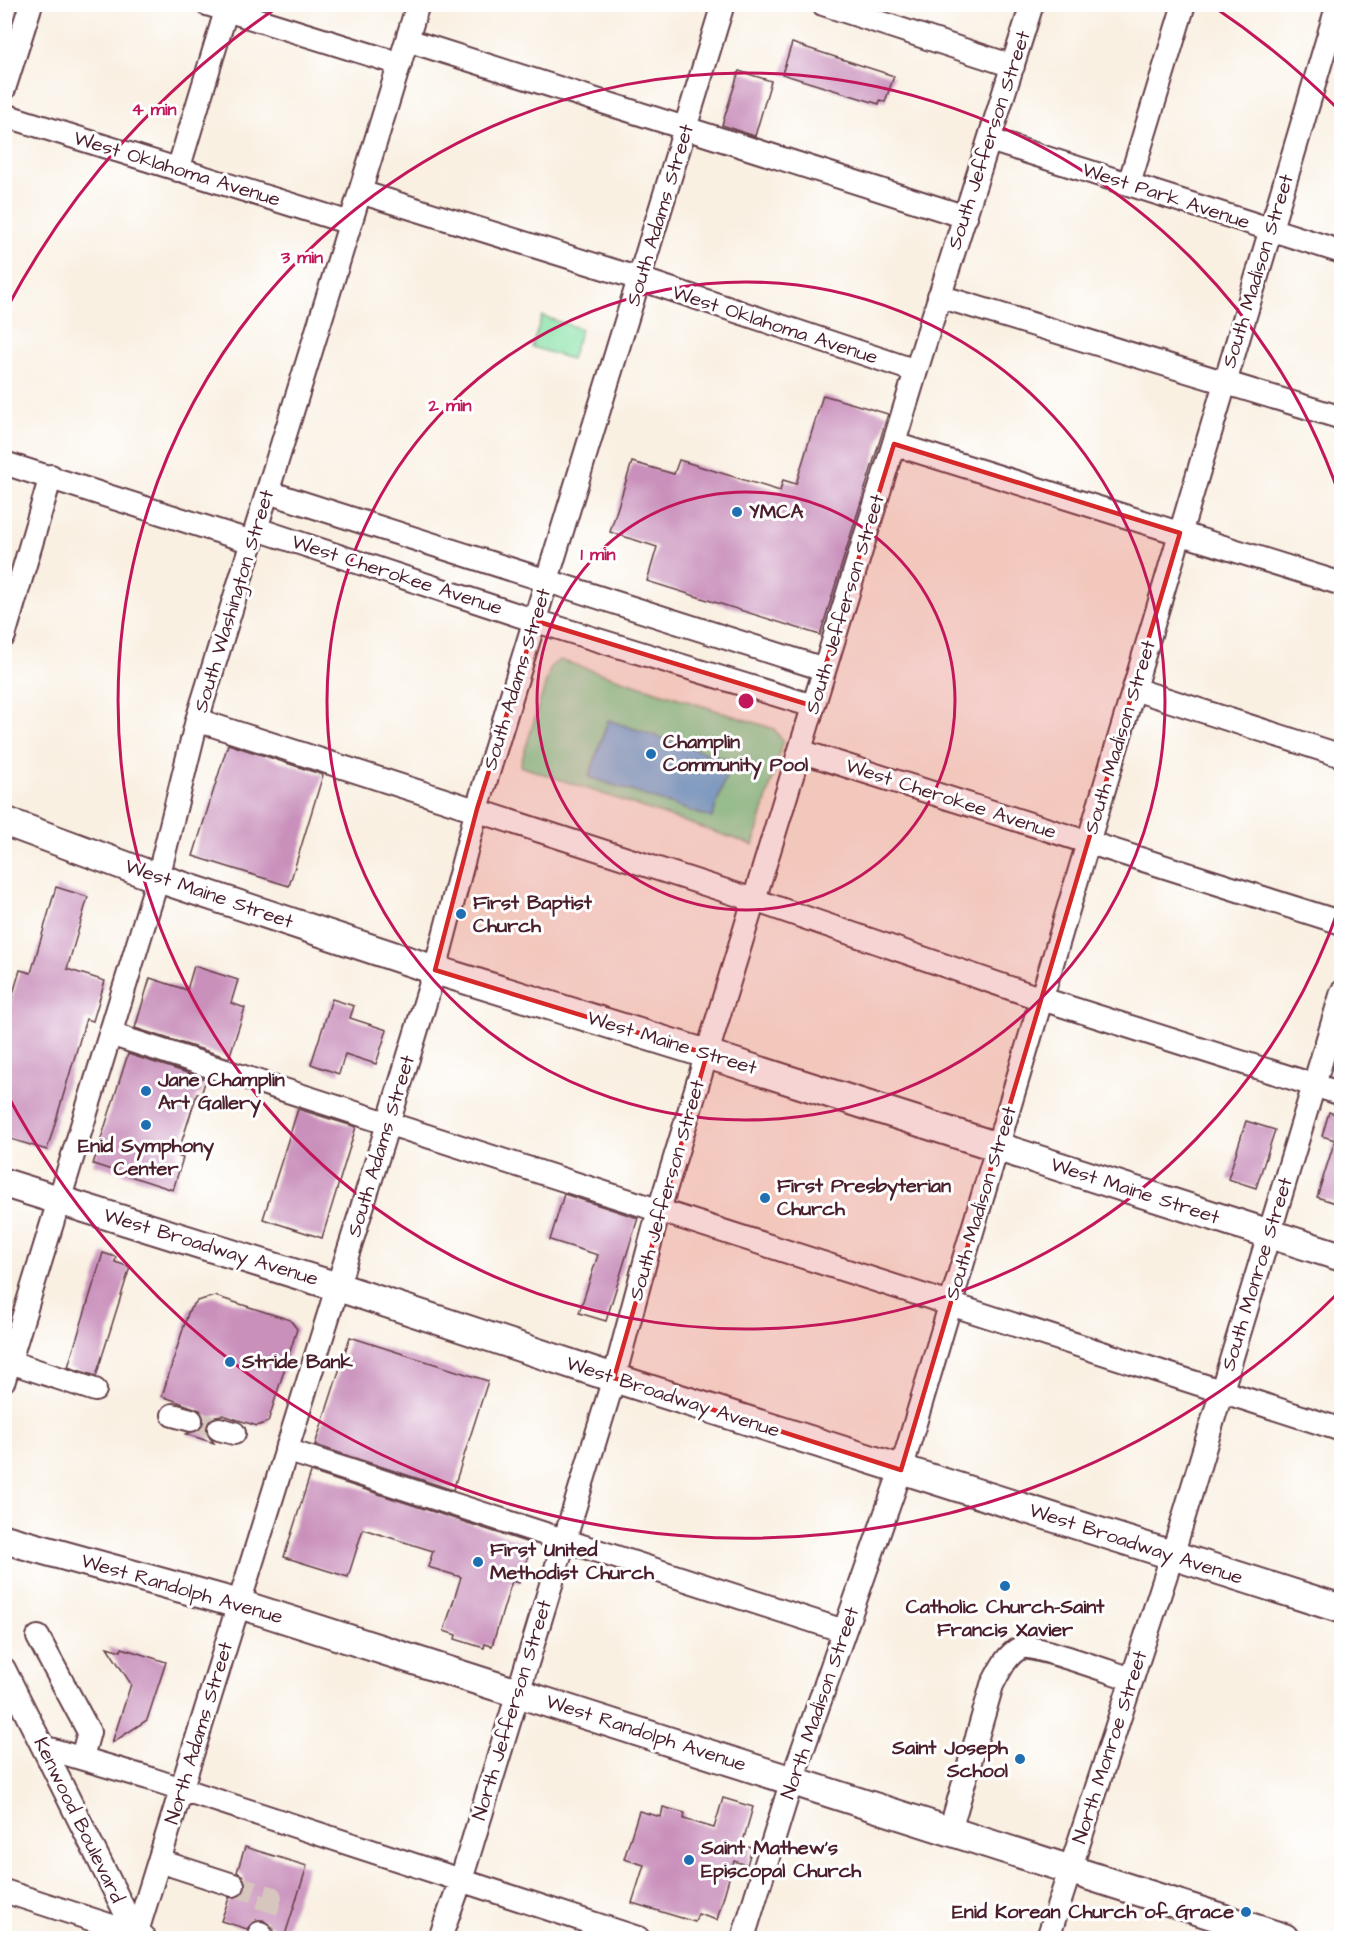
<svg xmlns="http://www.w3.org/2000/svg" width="1346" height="1943" font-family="'Architects Daughter',sans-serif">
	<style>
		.green { fill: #88e1a7; stroke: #698069; stroke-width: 1.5 }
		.water { fill: #6bb8e5; stroke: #5a6c88; stroke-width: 1.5 }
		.building { fill: #c990bb }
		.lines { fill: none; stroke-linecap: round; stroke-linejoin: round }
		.minor-tunnel { stroke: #d6c6bd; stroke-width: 22; stroke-dasharray: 22 11; stroke-linecap: butt }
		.minor-casing { stroke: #643e46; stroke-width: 26 }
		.major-casing { stroke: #643e46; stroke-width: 32 }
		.minor { stroke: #fff; stroke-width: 22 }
		.major { stroke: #fff; stroke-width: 28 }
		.marked { fill: #d62828; fill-opacity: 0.2; stroke: #d62828; stroke-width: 4.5; stroke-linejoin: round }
		.ring { fill: none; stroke: #c2185b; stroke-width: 3 }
		.poi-dot { fill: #1f6fb2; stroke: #fff; stroke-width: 2 }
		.labels { text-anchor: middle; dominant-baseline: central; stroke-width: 6; stroke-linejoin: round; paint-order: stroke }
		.street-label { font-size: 20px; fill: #4a1f2b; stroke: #fff }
		.poi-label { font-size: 20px; font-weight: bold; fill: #4a1f2b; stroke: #fff; text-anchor: start }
		.centre { fill: #c2185b; stroke: #fff; stroke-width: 3 }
		.ring-label { font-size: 18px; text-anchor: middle; font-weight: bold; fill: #c2185b; stroke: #fff; stroke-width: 6; stroke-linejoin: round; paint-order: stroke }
	</style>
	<rect width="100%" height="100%" fill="#fff"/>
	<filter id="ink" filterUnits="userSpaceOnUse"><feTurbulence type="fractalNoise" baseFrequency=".0167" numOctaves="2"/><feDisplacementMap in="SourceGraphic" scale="12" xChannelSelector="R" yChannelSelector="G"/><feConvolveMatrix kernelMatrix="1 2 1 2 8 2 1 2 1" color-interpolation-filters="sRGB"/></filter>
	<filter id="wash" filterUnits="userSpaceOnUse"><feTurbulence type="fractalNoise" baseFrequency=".008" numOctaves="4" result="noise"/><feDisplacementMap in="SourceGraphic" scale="24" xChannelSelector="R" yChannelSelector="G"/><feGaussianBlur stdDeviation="1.35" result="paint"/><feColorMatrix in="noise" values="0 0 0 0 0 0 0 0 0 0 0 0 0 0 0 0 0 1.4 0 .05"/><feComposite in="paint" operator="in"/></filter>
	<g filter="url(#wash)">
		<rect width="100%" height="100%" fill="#f9f0e2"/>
		<path class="green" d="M542 316 581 329 571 359 532 347Z
			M560 660 774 729 783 742 753 845 520 766 551 666Z"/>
		<path class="water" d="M608 720 731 761 712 818 589 777Z"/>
		<g id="blocks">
			<path class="building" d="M792 43 894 76 885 102 880 100 879 104 782 74Z
				M739 71 771 81 755 136 722 125Z
				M823 395 888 414 820 635 647 581 657 547 610 532 632 462 674 474 679 460 780 491 783 480 796 484Z
				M228 744 323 775 289 886 193 856Z
				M56 887 88 897 67 969 105 981 93 1021 86 1019 47 1150 4 1137V1013L7 1014 20 970 31 973Z
				M194 966 238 980 231 1003 245 1008 229 1058 135 1028 150 978 187 990Z
				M332 999 354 1006 350 1018 387 1030 376 1064 345 1054 339 1074 311 1064Z
				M128 1054 206 1079 201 1095 197 1094 177 1156 183 1158 173 1190 93 1164Z
				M298 1109 356 1127 322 1238 263 1219Z
				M1329 1112 1341 1116V1205L1317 1197 1335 1140 1322 1136Z
				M1246 1121 1275 1130 1256 1188 1228 1179Z
				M564 1194 638 1218 606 1321 579 1313 598 1255 550 1240Z
				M103 1253 116 1257 115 1262 130 1267 96 1376 68 1367Z
				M215 1296 290 1320 297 1329 268 1422 257 1426 223 1415 215 1416 206 1426V1433L214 1443 186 1434 201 1429 204 1417 200 1410 162 1396 189 1310 197 1301Z
				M350 1337 488 1381 453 1490 315 1445Z
				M311 1472 532 1544 519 1583 512 1581 492 1646 485 1644 484 1648 455 1639 456 1635 444 1631 461 1577 428 1567 433 1551 363 1529 348 1577 284 1557Z
				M107 1647 121 1651 122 1648 166 1662 147 1720 112 1743 131 1684Z
				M723 1798 753 1807 742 1845 752 1848 747 1865 734 1861 717 1920 698 1914 695 1922 632 1903 644 1865 624 1859 639 1811 661 1817 663 1807 685 1813 684 1819 714 1828Z
				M245 1847 307 1866 284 1938H273V1928L263 1920H255L247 1929 221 1921 229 1898 242 1895 246 1889 243 1876 237 1872Z"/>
		</g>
	</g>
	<g filter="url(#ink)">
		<use href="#blocks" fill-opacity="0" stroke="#643e46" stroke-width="1.5"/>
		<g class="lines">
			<path class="minor-tunnel" d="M191 1420 219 1429
				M233 1885 271 1897 260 1933"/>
			<g class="minor-casing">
				<path id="minor" d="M207 4 400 64
					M823 4 1013 66
					M407 40 966 217
					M4 89 31 4
					M4 115 350 223
					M990 140 1342 252
					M178 170 226 11
					M1129 184 1184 4
					M360 192 640 279 916 371
					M939 296 1342 418
					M894 444 1342 584
					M4 463 252 542
					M268 492 824 669
					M257 529 536 621 813 706
					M4 636 51 476
					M1134 689 1342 756
					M197 720 754 900 1042 999 1342 1094
					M800 751 1342 923
					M110 1034 1342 1430
					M4 1360 95 1390
					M4 1380 158 878 197 720 418 4
					M173 1415 191 1420
					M219 1429 234 1433
					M286 1450 844 1631
					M38 1637 89 1732 82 1757
					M4 1669 138 1938
					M43 1747 148 1778 638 1938
					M950 1831 992 1685C999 1672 1006 1655 1020 1648 1031 1643 1115 1674 1132 1679
					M159 1861 233 1885
					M4 1891 143 1936
					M135 1938 388 1124 435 970 477 809 723 4
					M259 1938 260 1933
					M440 1938 461 1880 614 1378 659 1210 916 371 1032 4
					M743 1938 792 1780 901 1470 1338 4
					M1048 1938 1172 1556 1342 992"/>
			</g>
			<g class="major-casing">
				<path id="major" d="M4 821 158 878 435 970 707 1054 1342 1257
					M4 1183 338 1287 614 1378 1342 1609
					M4 1539 239 1604 1284 1938"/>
			</g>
			<use href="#minor" class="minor"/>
			<use href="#major" class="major"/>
		</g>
	</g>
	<path class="marked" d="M894 444 1180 533 901 1470 614 1378 707 1054 435 970 477 809 536 621 813 706Z"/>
	<g class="ring">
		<circle cx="746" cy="701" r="209"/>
		<circle cx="746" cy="701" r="419"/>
		<path d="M1340 905A628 628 0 1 1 1340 497"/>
		<path d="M1338 1293A837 837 0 0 1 7 1094M7 308A837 837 0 0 1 278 7M1214 7A837 837 0 0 1 1338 109"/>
	</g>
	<g class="poi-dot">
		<circle cx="737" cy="512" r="6"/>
		<circle cx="651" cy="754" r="6"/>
		<circle cx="461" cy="914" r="6"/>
		<circle cx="146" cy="1091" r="6"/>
		<circle cx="146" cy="1125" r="6"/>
		<circle cx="765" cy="1198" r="6"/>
		<circle cx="230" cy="1362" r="6"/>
		<circle cx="478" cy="1562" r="6"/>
		<circle cx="1005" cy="1586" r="6"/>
		<circle cx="1020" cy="1759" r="6"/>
		<circle cx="689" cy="1860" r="6"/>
		<circle cx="1246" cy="1912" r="6"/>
	</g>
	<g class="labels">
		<g class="street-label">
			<text transform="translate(989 140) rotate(-72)">South Jefferson Street</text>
			<text transform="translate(177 169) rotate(17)">West Oklahoma Avenue</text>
			<text transform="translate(1166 196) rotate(18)">West Park Avenue</text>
			<text transform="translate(660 215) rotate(-73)">South Adams Street</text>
			<text transform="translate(1258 271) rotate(-73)">South Madison Street</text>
			<text transform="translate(775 325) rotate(18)">West Oklahoma Avenue</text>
			<text transform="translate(397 575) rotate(18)">West Cherokee Avenue</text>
			<text transform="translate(234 601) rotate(-73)">South Washington Street</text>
			<text transform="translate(845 604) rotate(-73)">South Jefferson Street</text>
			<text transform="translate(517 679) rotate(-73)">South Adams Street</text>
			<text transform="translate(1120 737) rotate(-73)">South Madison Street</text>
			<text transform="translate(951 799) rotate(18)">West Cherokee Avenue</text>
			<text transform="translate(209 894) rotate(19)">West Maine Street</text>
			<text transform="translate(672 1043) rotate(17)">West Maine Street</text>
			<text transform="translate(381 1146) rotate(-73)">South Adams Street</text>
			<text transform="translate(667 1190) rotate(-74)">South Jefferson Street</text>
			<text transform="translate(1135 1191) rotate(18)">West Maine Street</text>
			<text transform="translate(981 1203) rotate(-73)">South Madison Street</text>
			<text transform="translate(211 1247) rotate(17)">West Broadway Avenue</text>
			<text transform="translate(1257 1274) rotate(-73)">South Monroe Street</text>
			<text transform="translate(673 1397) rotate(18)">West Broadway Avenue</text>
			<text transform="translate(1136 1544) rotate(18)">West Broadway Avenue</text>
			<text transform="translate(182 1589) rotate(16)">West Randolph Avenue</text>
			<text transform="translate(820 1703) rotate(-71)">North Madison Street</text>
			<text transform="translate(512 1710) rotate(-73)">North Jefferson Street</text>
			<text transform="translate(199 1733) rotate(-73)">North Adams Street</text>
			<text transform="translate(646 1733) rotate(18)">West Randolph Avenue</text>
			<text transform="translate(1110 1747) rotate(-72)">North Monroe Street</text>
			<text transform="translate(79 1820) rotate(64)">Kenwood Boulevard</text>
		</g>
		<g class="poi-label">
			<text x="749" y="512">YMCA</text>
			<text x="663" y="742">Champlin<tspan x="663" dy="23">Community Pool</tspan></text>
			<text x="473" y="903">First Baptist<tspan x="473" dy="23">Church</tspan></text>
			<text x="158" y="1080">Jane Champlin<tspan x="158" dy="23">Art Gallery</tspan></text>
			<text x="146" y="1146" text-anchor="middle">Enid Symphony<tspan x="146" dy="23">Center</tspan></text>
			<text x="777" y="1186">First Presbyterian<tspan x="777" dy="23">Church</tspan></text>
			<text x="242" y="1362">Stride Bank</text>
			<text x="490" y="1550">First United<tspan x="490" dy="23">Methodist Church</tspan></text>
			<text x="1005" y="1607" text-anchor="middle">Catholic Church-Saint<tspan x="1005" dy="23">Francis Xavier</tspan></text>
			<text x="1008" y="1748" text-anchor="end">Saint Joseph<tspan x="1008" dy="23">School</tspan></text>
			<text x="701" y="1848">Saint Mathew's<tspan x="701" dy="23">Episcopal Church</tspan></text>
			<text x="1234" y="1912" text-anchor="end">Enid Korean Church of Grace</text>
		</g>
	</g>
	<circle cx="746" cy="701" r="9" class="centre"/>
	<g class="ring-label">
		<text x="154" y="115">4 min</text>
		<text x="302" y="263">3 min</text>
		<text x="450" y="411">2 min</text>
		<text x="598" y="560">1 min</text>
	</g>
	<rect width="1346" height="1943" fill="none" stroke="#fff" stroke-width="24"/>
</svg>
